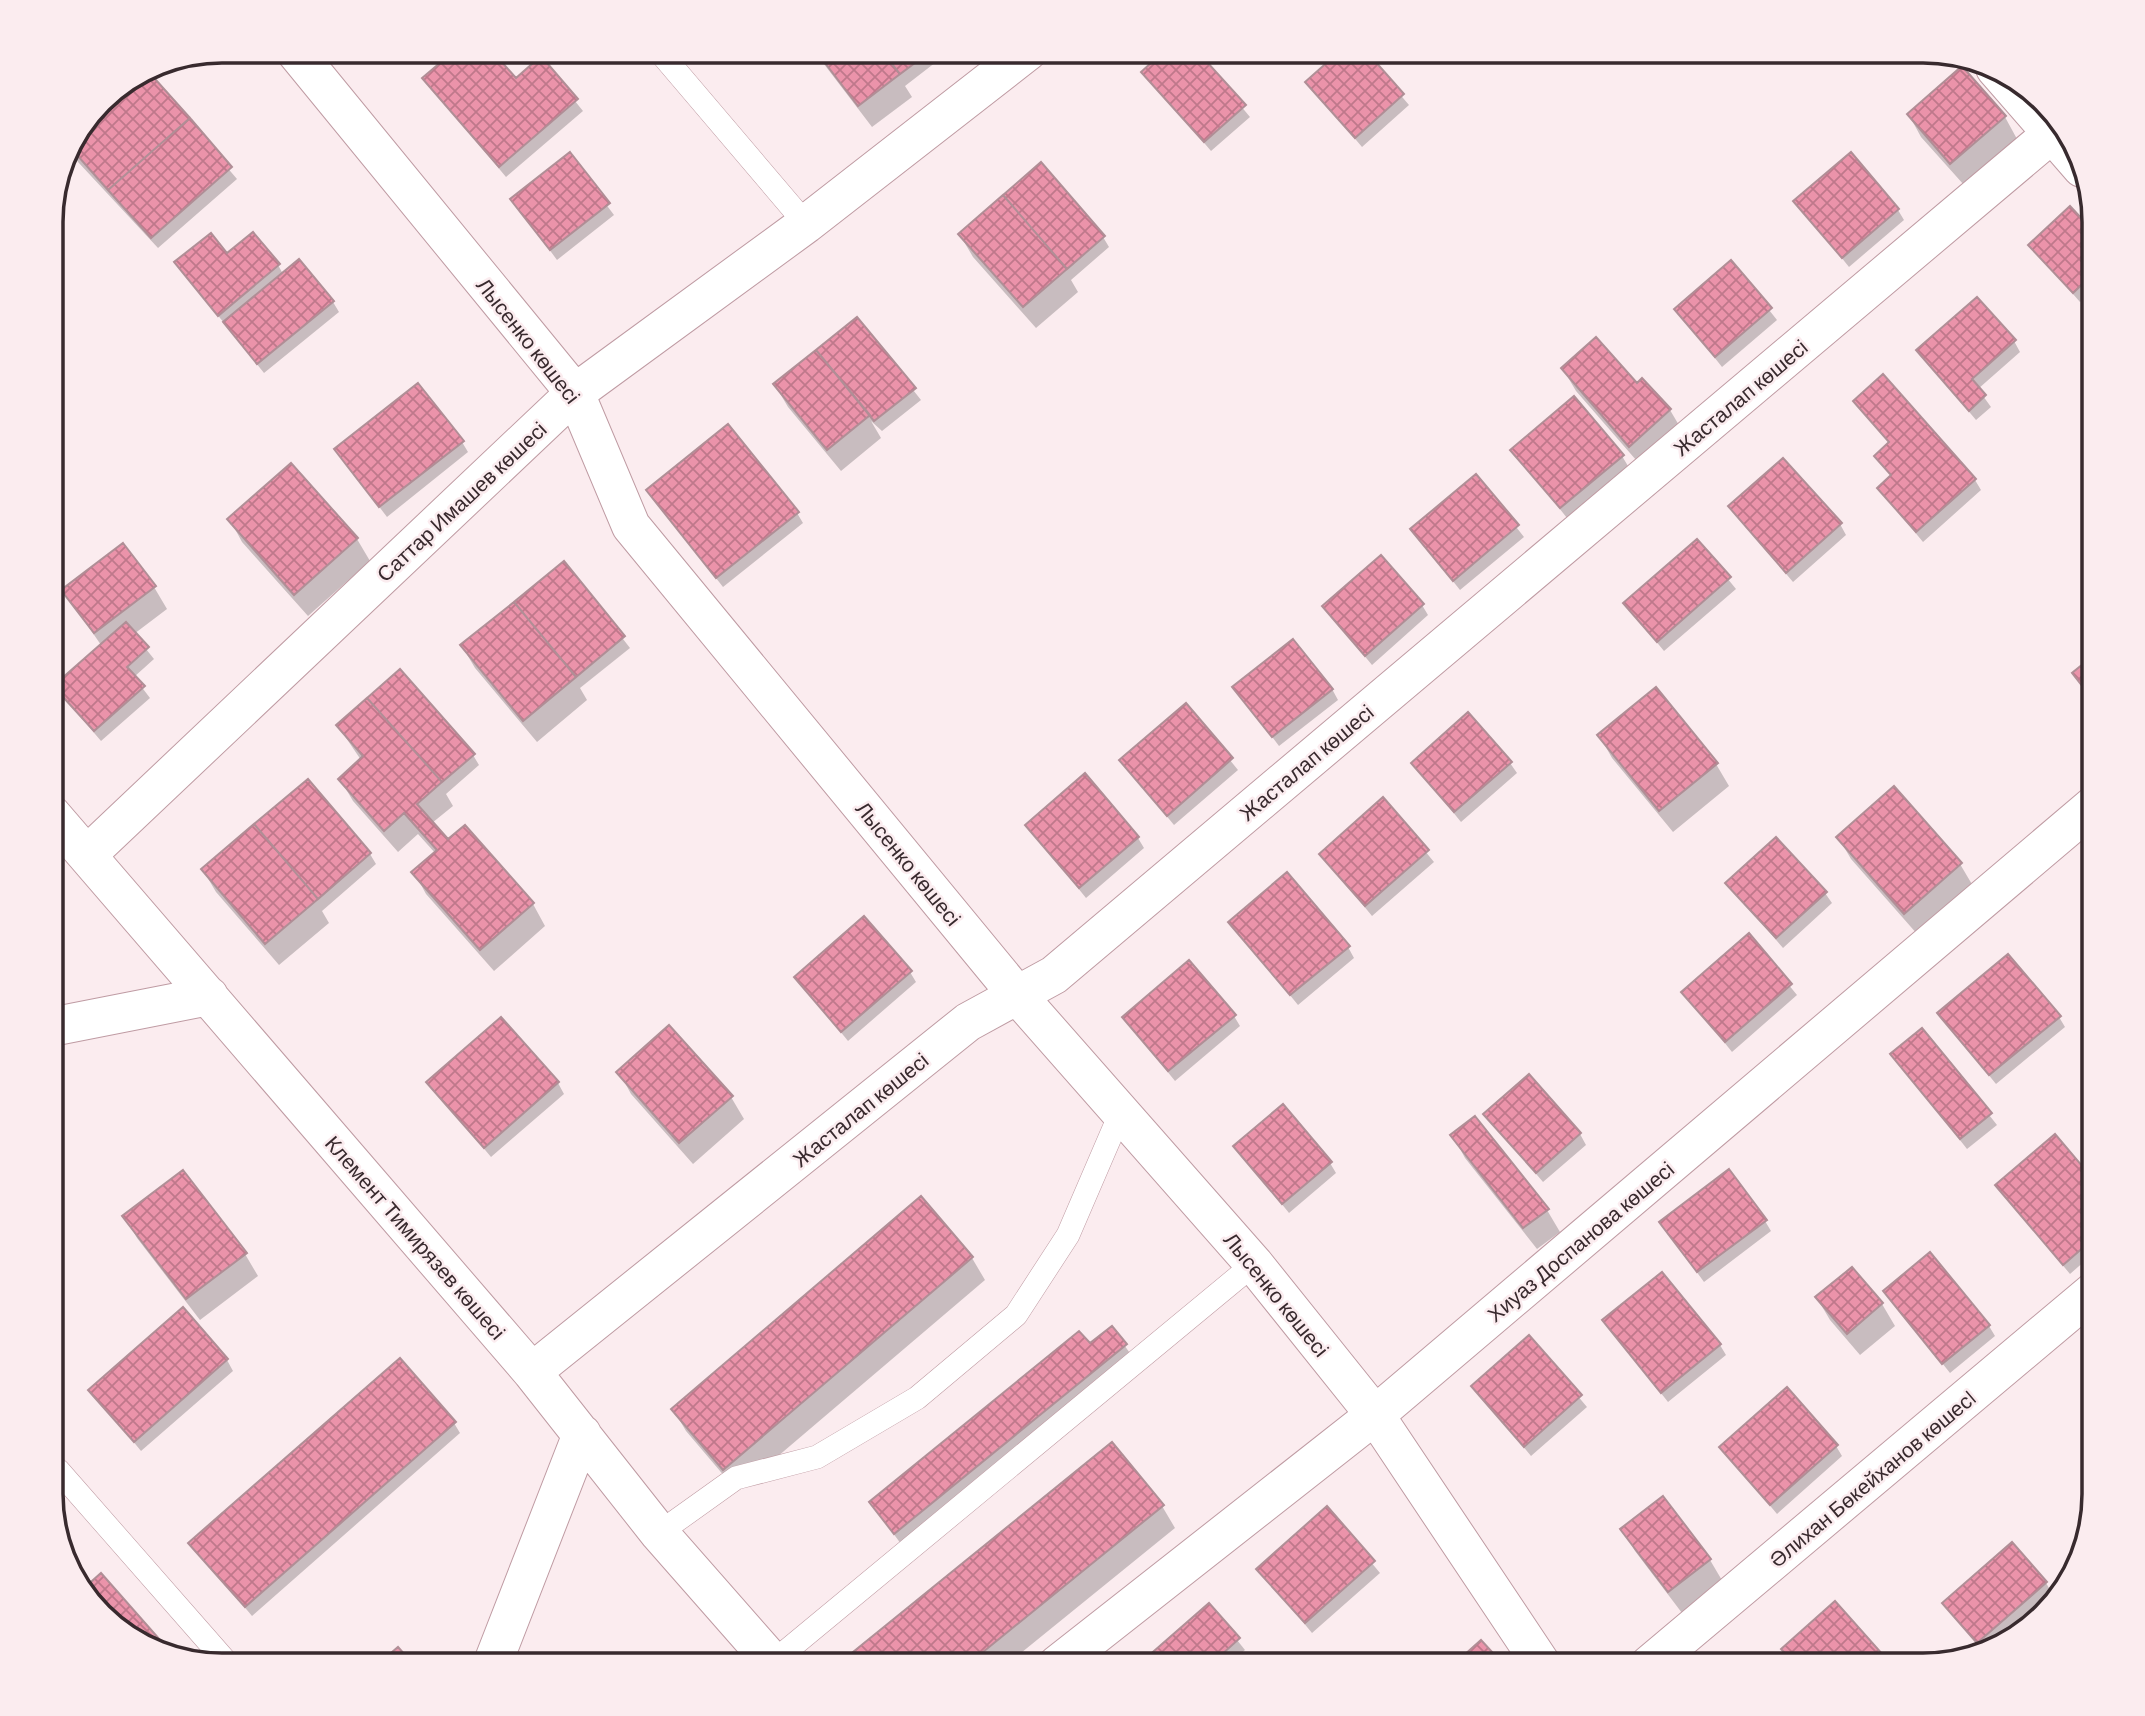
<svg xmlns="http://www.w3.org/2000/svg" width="2145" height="1716" font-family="Barlow,sans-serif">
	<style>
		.shadow { fill: #0003 }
		.building { fill: url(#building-cross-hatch); stroke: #b08e96; stroke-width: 2 }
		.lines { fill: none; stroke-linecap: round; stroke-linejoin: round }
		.service-casing { stroke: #bf9ba3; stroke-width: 24 }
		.minor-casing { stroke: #bf9ba3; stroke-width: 40 }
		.service { stroke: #fff; stroke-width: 23 }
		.minor { stroke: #fff; stroke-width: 38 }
		.labels { text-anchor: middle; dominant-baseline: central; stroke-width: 5; stroke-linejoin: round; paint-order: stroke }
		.street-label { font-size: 21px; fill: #382a2e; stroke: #fbecef }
		.rim { fill: none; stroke: #382a2e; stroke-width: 3.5 }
	</style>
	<defs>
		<pattern id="building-cross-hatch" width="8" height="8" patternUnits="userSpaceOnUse" patternTransform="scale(1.75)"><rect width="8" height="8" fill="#eb93aa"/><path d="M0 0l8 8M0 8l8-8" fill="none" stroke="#bf788b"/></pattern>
	</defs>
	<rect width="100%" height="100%" fill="#fbecef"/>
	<path class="shadow" d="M456 51H490L516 81 541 59 583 111 506 177 424 79Z
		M814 51H948L949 52 905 86 912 97 872 127Z
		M1167 51H1195L1250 117 1211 151 1144 72Z
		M1343 51H1363L1409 105 1362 147 1307 82Z
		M1962 68 2005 117 2017 139 1964 185 1921 137 1909 115Z
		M145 71 237 179 158 248 78 162 69 146 89 119Z
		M569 155 614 215 557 260 512 199Z
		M1796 201 1898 210 1904 220 1849 267Z
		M2070 209 2094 235V289L2080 302 2030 245Z
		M960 235 1103 237 1109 247 1071 280 1078 292 1036 328 973 257Z
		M227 255 278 265 283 274 333 302 339 312 264 373 176 263Z
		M1731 262 1777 320 1722 367 1676 309Z
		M857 319 921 400 882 431 871 421 881 438 841 471 788 407 775 385Z
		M2014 341 2020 352 1978 389 1991 407 1976 420 1918 351Z
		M1563 369 1637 385 1642 380 1670 410 1683 432 1643 468 1576 391Z
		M1855 401 1975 480 1981 490 1923 542 1879 489 1892 477 1877 457 1890 444Z
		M462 442 468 452 387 517 336 450Z
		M1513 450 1622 456 1628 466 1567 518Z
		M291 466 357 539 370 561 308 616 242 542 230 520Z
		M1476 476 1524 537 1460 590 1412 530Z
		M648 491 797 513 803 523 723 587Z
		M1730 507 1840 524 1846 535 1793 582Z
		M1697 541 1736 589 1664 651 1625 604Z
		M564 563 630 648 580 688 587 700 537 742 475 668 462 646Z
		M154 587 167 609 134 634 154 659 134 677 150 698 101 741 55 687 101 645 64 591Z
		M1422 605 1428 615 1372 665 1324 607Z
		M1235 687 1332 689 1338 700 1279 746Z
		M1186 706 1238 770 1174 825 1121 761Z
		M338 726 473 755 479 765 446 794 453 806 432 823 448 841 533 904 545 926 494 971 426 894 414 872 436 854 418 834 398 852 353 801 340 779 361 760Z
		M1599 735 1716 764 1729 786 1673 832 1612 758Z
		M1413 763H1510L1517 773 1461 822Z
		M1383 800 1434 862 1372 916 1321 854Z
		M1027 825 1138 838 1144 848 1086 898Z
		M1838 837 1960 864 1973 886 1918 935 1851 859Z
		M370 854 376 864 322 911 329 923 279 965 216 892 203 870Z
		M1728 884 1825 893 1832 903 1783 948Z
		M1230 922 1348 947 1354 958 1298 1005Z
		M1749 936 1797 995 1732 1052 1684 992Z
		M910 972 916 982 848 1041 796 977Z
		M1939 1014 2059 1017 2065 1027 1996 1084Z
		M1234 1016 1240 1026 1175 1081 1124 1018Z
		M1922 1030 1997 1125 1967 1149 1892 1054Z
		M619 1072 731 1097 744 1119 693 1164 631 1094Z
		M429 1083H558L564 1094 491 1157Z
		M1485 1114 1580 1134 1586 1145 1543 1182Z
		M1453 1136 1547 1210 1560 1232 1537 1249 1465 1158Z
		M2055 1137 2094 1182V1253L2070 1274 1997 1186Z
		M1235 1146 1330 1163 1336 1173 1289 1213Z
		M921 1198 972 1258 985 1280 737 1491 686 1431 673 1409Z
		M125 1216 245 1254 258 1276 200 1320 137 1238Z
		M1765 1221 1771 1231 1704 1282 1661 1223Z
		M1852 1269 1882 1304 1895 1326 1860 1355 1830 1320 1817 1298Z
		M1885 1291 1989 1326 1995 1336 1950 1373Z
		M1604 1321 1720 1345 1726 1355 1668 1402Z
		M1112 1328 1132 1356 901 1544 871 1503Z
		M1529 1338 1587 1407 1531 1456 1473 1386Z
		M227 1360 233 1371 141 1451 91 1390Z
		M454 1423 460 1433 252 1616 191 1543Z
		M1111 1444 1162 1506 1175 1528 1006 1665H840Z
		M1836 1446 1842 1456 1777 1514 1721 1447Z
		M1662 1499 1710 1560 1723 1582 1682 1613 1635 1551 1622 1529Z
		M1327 1509 1380 1573 1312 1633 1259 1569Z
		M2046 1583 2052 1593 1983 1651 1945 1603Z
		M1835 1603 1890 1665H1795L1783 1649Z
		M1209 1605 1245 1650 1227 1665H1141Z"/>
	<path class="building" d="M454 51H492L516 78 541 56 578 99 499 167 422 78Z
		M816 51H882L900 74 858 106Z
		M882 51H931L900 74Z
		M1164 51H1197L1246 105 1204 142 1141 72Z
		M1340 51H1366L1404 94 1355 138 1305 82Z
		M1962 66 2006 116 1950 164 1907 114Z
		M147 70 190 118 108 190 69 146 95 112Z
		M190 118 232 167 151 238 108 190Z
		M570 152 610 203 550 250 510 199Z
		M1851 152 1899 209 1842 258 1793 201Z
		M1041 162 1105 236 1067 269 1003 195Z
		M1003 195 1067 269 1023 307 958 234Z
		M2070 206 2094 232V273L2073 293 2028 245Z
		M253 232 280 264 218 316 174 262 211 233 227 253Z
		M299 259 334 301 257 364 223 322Z
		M1731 260 1772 308 1715 357 1674 309Z
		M1977 297 2016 340 1972 379 1986 395 1969 411 1916 350Z
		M857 317 916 388 874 421 816 350Z
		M1596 337 1637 383 1642 378 1671 409 1629 447 1561 368Z
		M816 350 870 415 827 450 773 384Z
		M1883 374 1976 479 1916 532 1877 488 1891 475 1874 456 1889 442 1853 401Z
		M418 383 464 441 379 507 334 449Z
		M1574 396 1624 455 1560 508 1510 450Z
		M728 424 799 512 716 578 646 490Z
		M1783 458 1842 523 1786 573 1728 506Z
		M291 463 358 538 294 595 227 519Z
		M1476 474 1519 525 1453 581 1410 529Z
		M1697 539 1731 577 1657 642 1623 603Z
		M123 543 156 586 94 633 61 590Z
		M1381 555 1424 604 1365 656 1322 606Z
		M564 561 625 636 576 677 514 602Z
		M514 602 576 677 523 721 460 645Z
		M126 622 149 647 127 667 145 686 94 731 53 686Z
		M1293 639 1333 689 1272 737 1232 687Z
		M2094 655V701L2072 673Z
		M400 669 475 754 442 782 367 698Z
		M1656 687 1718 763 1659 811 1597 735Z
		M367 698 442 782 417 804 448 839 465 825 534 903 480 950 411 872 437 850 404 813 384 831 338 779 363 756 336 725Z
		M1186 703 1233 758 1167 816 1119 760Z
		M1468 712 1512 762 1454 812 1411 763Z
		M1085 773 1139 837 1079 888 1025 825Z
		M308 779 371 853 318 899 254 824Z
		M1894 786 1962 863 1904 914 1836 837Z
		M1383 797 1429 850 1365 906 1319 854Z
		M254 824 318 899 265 944 201 869Z
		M1776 837 1827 892 1776 938 1725 883Z
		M1287 872 1350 946 1290 995 1228 922Z
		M864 916 912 971 841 1032 794 977Z
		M1749 933 1792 984 1725 1042 1681 992Z
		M2008 954 2061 1016 1989 1075 1937 1013Z
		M1189 960 1236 1015 1168 1071 1122 1017Z
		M501 1017 559 1082 484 1148 426 1082Z
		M669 1025 733 1096 679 1143 616 1072Z
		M1922 1028 1992 1113 1960 1139 1890 1054Z
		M1529 1074 1581 1133 1536 1173 1483 1114Z
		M1283 1104 1332 1162 1282 1204 1233 1146Z
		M1475 1116 1549 1209 1523 1228 1450 1135Z
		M2055 1134 2094 1180V1238L2063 1265 1995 1185Z
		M1729 1169 1767 1220 1697 1272 1659 1222Z
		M183 1170 247 1253 186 1299 122 1216Z
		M921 1196 973 1257 723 1470 671 1409Z
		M1930 1252 1990 1325 1942 1364 1883 1291Z
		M1852 1267 1883 1303 1847 1334 1815 1297Z
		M1662 1272 1721 1344 1661 1393 1602 1320Z
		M183 1307 228 1359 134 1442 88 1390Z
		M1112 1326 1127 1344 894 1534 869 1502 1079 1331 1090 1343Z
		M1529 1335 1582 1395 1524 1447 1471 1386Z
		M400 1358 456 1422 245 1607 188 1543Z
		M1787 1387 1838 1445 1770 1505 1719 1447Z
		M1112 1442 1164 1505 967 1665H837Z
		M1663 1496 1711 1559 1668 1592 1620 1529Z
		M1327 1506 1375 1561 1305 1623 1256 1569Z
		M2012 1542 2047 1582 1977 1643 1942 1603Z
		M101 1573 175 1657 167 1656 109 1623 83 1589Z
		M1835 1601 1892 1665H1796L1781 1649Z
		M1209 1603 1240 1638 1210 1665H1138Z
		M1481 1640 1504 1665H1453Z
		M398 1647 414 1665H377Z
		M621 1654 631 1665H607Z"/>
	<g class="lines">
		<g class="service-casing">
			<path id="service" d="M659 51 806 224
				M51 1469 58 1470 229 1665
				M659 1533 736 1478 817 1457 917 1398 1016 1315 1068 1235 1121 1112
				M773 1662 1254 1264"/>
		</g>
		<g class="minor-casing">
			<path id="minor" d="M295 51 575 393 631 526 1018 996 1254 1264 1375 1415 1542 1665
				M1995 68 2082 168
				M51 814 532 1372 659 1533 775 1665
				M87 855 575 393 806 224 1028 51
				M51 1027 209 996
				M532 1372 968 1022 1054 975 2061 126
				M492 1665 582 1434
				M1057 1665 1375 1415 2094 805
				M1649 1665 2094 1291"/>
		</g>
		<use href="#service" class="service"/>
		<use href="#minor" class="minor"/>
	</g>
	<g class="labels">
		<g class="street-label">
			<text transform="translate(529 340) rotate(52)">Лысенко көшесі</text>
			<text transform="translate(1740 397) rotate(-40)">Жасталап көшесі</text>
			<text transform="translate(461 501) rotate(-43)">Саттар Имашев көшесі</text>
			<text transform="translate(1306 762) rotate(-40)">Жасталап көшесі</text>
			<text transform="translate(909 863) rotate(51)">Лысенко көшесі</text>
			<text transform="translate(860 1109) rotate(-39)">Жасталап көшесі</text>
			<text transform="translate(416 1237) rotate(49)">Клемент Тимирязев көшесі</text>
			<text transform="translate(1580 1241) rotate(-40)">Хиуаз Доспанова көшесі</text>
			<text transform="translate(1277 1294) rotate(51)">Лысенко көшесі</text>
			<text transform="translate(1872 1478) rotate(-40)">Әлихан Бөкейханов көшесI</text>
		</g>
	</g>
	<path d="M0 0H2145V1716H0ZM222 63H1923A159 159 0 0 1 2082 222V1494A159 159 0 0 1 1923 1653H222A159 159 0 0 1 63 1494V222A159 159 0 0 1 222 63Z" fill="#fbecef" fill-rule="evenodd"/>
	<path class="rim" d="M222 63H1923A159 159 0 0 1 2082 222V1494A159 159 0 0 1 1923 1653H222A159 159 0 0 1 63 1494V222A159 159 0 0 1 222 63Z"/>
</svg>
